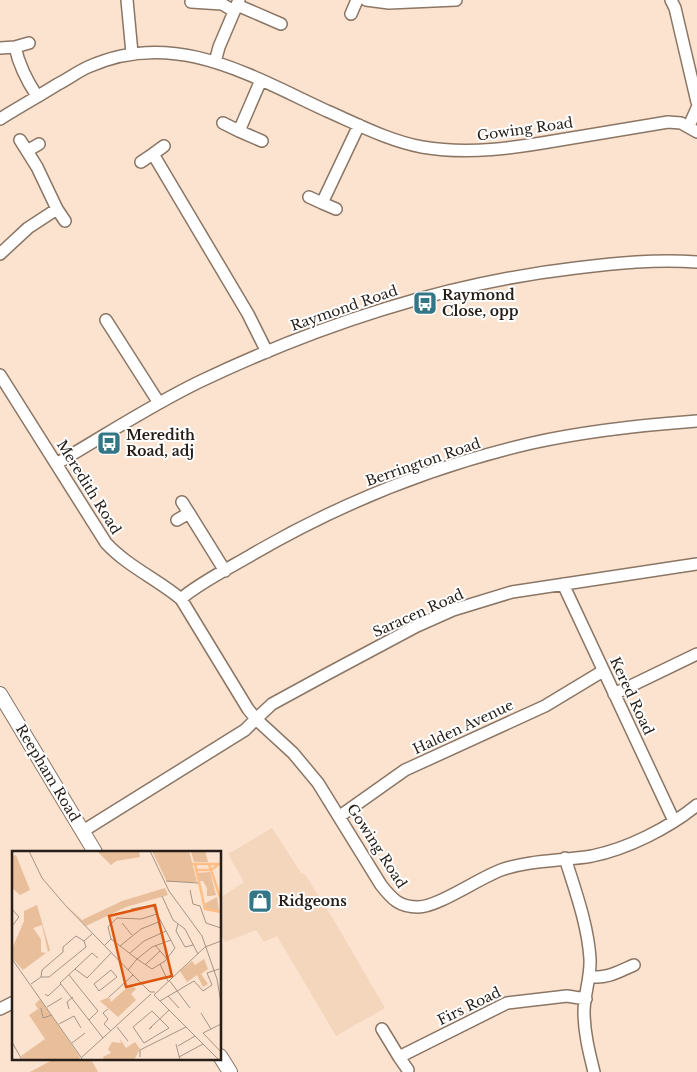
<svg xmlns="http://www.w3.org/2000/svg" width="697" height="1072" font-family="'Libre Baskerville',serif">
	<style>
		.built { fill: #f4d6bd }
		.green { fill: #e9be9a }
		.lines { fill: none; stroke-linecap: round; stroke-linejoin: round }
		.minor-casing { stroke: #8b7665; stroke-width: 14 }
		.tertiary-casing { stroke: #8b7665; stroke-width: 16 }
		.minor { stroke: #fff; stroke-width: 11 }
		.tertiary { stroke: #fff; stroke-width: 14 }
		.labels { text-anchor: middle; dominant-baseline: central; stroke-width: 4; stroke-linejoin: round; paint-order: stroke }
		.street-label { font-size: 14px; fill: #261e17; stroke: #fff }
		.poi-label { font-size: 14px; font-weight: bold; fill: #261e17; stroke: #fff; text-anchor: start }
		.inset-river { fill: none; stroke: #febe85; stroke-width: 2.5 }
		.inset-road { fill: none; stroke: #a69486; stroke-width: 1 }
		.view { fill: #de560d; fill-opacity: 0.15; stroke: #de560d; stroke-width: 2.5 }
		.inset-edge { fill: none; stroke: #261e17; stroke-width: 2.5 }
	</style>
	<rect width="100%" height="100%" fill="#fbe3d0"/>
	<path class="built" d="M272 828 301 873 305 874 335 922 385 1008 336 1036 277 936 264 942 256 930 225 942 220 933V898L244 882 228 854Z"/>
	<path class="green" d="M56 1058H90L98 1072H30Z"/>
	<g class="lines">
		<g class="minor-casing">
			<path id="minor" d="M127 0 132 53
				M366 0 389 3 456 0
				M671 0 675 8 697 102
				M191 2 222 4 234 11
				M237 5 281 24
				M351 14 357 0
				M29 43 15 47C19 65 27 81 37 96
				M0 48 15 47
				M215 62 219 47 239 0
				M261 80 239 131 262 141
				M0 119C19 107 39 96 58 84 68 79 77 72 88 67 174 28 249 75 327 111 357 124 389 141 422 147 469 155 514 148 560 140 596 134 632 128 668 122L681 123 697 132
				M223 123 239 131
				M689 126 697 108
				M20 140 27 151
				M39 144 27 151 37 167 57 209
				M164 146 153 154 248 314 267 352
				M141 162 153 154
				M309 197 322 203 359 125
				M322 203 336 209
				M0 254 28 228 57 209 65 221
				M106 320 159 403
				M0 375 106 543C127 566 157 579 181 599L248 709 256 719 272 704 327 674 417 626 453 610 512 592 697 564
				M56 464C104 436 151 405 201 381 319 325 446 283 576 268 616 263 656 259 697 262
				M182 502 189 513
				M177 520 189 513 225 571
				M563 584 674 821
				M181 599C196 585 229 568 248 557 336 505 433 466 532 443 586 431 642 425 697 421
				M614 694 697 654
				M340 816 405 770 545 706 603 671
				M83 831 245 730 256 719 293 753 318 783 381 885C392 899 399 907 418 907 438 907 479 878 501 870 530 860 562 861 592 856 627 849 669 828 697 805
				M565 858C575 890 588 925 590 959 591 977 584 994 584 1012 584 1032 589 1052 594 1072
				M590 976C605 980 620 971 634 965
				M0 1009 14 1002
				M382 1029 399 1057
				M408 1070 399 1057 507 1003 567 996 586 999"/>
		</g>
		<g class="tertiary-casing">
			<path id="tertiary" d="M0 694 95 852
				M220 1056 230 1072"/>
		</g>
		<use href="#minor" class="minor"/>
		<use href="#tertiary" class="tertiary"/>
	</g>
	<defs>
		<g id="bus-square" transform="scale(1.25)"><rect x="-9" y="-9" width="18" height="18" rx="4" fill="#337686" stroke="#fff"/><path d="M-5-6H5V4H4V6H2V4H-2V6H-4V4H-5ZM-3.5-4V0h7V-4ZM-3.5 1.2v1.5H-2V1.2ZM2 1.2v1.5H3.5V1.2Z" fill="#fff"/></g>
		<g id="shop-square" transform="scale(1.25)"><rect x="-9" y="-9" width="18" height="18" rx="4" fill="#337686" stroke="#fff"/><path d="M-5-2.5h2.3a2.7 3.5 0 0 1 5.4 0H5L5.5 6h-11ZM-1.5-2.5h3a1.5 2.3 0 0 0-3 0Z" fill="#fff"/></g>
	</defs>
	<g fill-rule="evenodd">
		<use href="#bus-square" x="425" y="303"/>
		<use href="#bus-square" x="109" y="443"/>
		<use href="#shop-square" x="260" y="901"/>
	</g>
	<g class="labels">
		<g class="street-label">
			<text transform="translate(525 129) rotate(-8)">Gowing Road</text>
			<text transform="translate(344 308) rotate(-19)">Raymond Road</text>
			<text transform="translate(423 462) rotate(-19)">Berrington Road</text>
			<text transform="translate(89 487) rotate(58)">Meredith Road</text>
			<text transform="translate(418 613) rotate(-24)">Saracen Road</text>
			<text transform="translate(632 696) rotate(65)">Kered Road</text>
			<text transform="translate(463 727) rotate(-25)">Halden Avenue</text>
			<text transform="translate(48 773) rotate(59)">Reepham Road</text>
			<text transform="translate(377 846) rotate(57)">Gowing Road</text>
			<text transform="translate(469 1006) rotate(-26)">Firs Road</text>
		</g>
		<g class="poi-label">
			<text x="442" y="295">Raymond<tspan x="442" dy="16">Close, opp</tspan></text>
			<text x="126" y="435">Meredith<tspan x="126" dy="16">Road, adj</tspan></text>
			<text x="278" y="901">Ridgeons</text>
		</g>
	</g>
	<g transform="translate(12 851)">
		<rect width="209" height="209" fill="#fbe3d0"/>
		<path d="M85 0H127L128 6 104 10 99 14ZM140 0H177L185 31H155ZM179 0H193L196 11H182ZM4 4 18 39 8 44 0 37V5ZM198 21 204 44 199 45H195V37L191 30H187L184 22ZM153 37 156 44 114 56 74 75 54 54 70 69 110 50ZM205 46 207 60 194 58 192 53ZM25 54 38 99 36 101 30 74 21 77 29 88V101L34 102 11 119 0 107V98L12 70V60ZM191 105 196 118 189 123 196 133 191 136 185 124 175 131 168 120 180 110 183 114 192 108ZM119 133 124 138 119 143 124 149 106 166 88 150 97 146 99 151ZM28 148 68 206 67 209H11L9 205 33 188 17 164 26 158 23 153ZM108 188 114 197 123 191 128 198 122 209H92L91 206 99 202 96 198 100 191 109 192Z" fill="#e9be9a"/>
		<path class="inset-river" d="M180 13H209M183 13 193 58 209 61M197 13 209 49M183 19H199L207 13"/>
		<path class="inset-road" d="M17 0 30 27 54 55 123 126 138 141H143M138 0 157 40 190 85 205 128 209 152M154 30 186 32M178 39 181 53 188 55 194 72 209 77M150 45 161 69 173 78 186 103M0 58 7 66 0 75M119 58 141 54 144 62M110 72 120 84M166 73 164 80 173 96 181 94M99 88 125 108 140 96 159 89M143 94 155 108M92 95 99 88 96 76 105 67 129 68 145 63 163 97 153 110 140 118 125 108 116 119M108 95 129 78 149 70M118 102 132 90 154 80M86 107 80 102 48 132 91 187M0 108 71 209M148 113 156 130M133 114 148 100M63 118 75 127 99 102M99 119 105 126 87 140 82 133ZM57 124 86 160 77 169M29 126 30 119 51 101V96L64 85 72 90M157 129 178 157M19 133 29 126H37L74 96 72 90 80 83M33 143 36 145 49 133M156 145 167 157M97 146 121 124M148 150 182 130 191 140 200 134 195 122 207 118M35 156 50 147M29 157 31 167 40 164M57 158 55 151 61 146M96 158 91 162 96 168 92 173 99 180M140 160 157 177 132 192 121 176ZM189 162 199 178M47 173 62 165 69 177M209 173 191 182 209 201M105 176 116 190M140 176 137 178 157 159M0 191 10 209M60 192 73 182M164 193 168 209M166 195 183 185M70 206 139 143M128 206V199L174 176M167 206 191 193M207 209 142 144 193 96 209 90"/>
		<path class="view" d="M143 54 160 125 114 136 97 65Z"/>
		<rect width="209" height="209" class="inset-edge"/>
	</g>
</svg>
